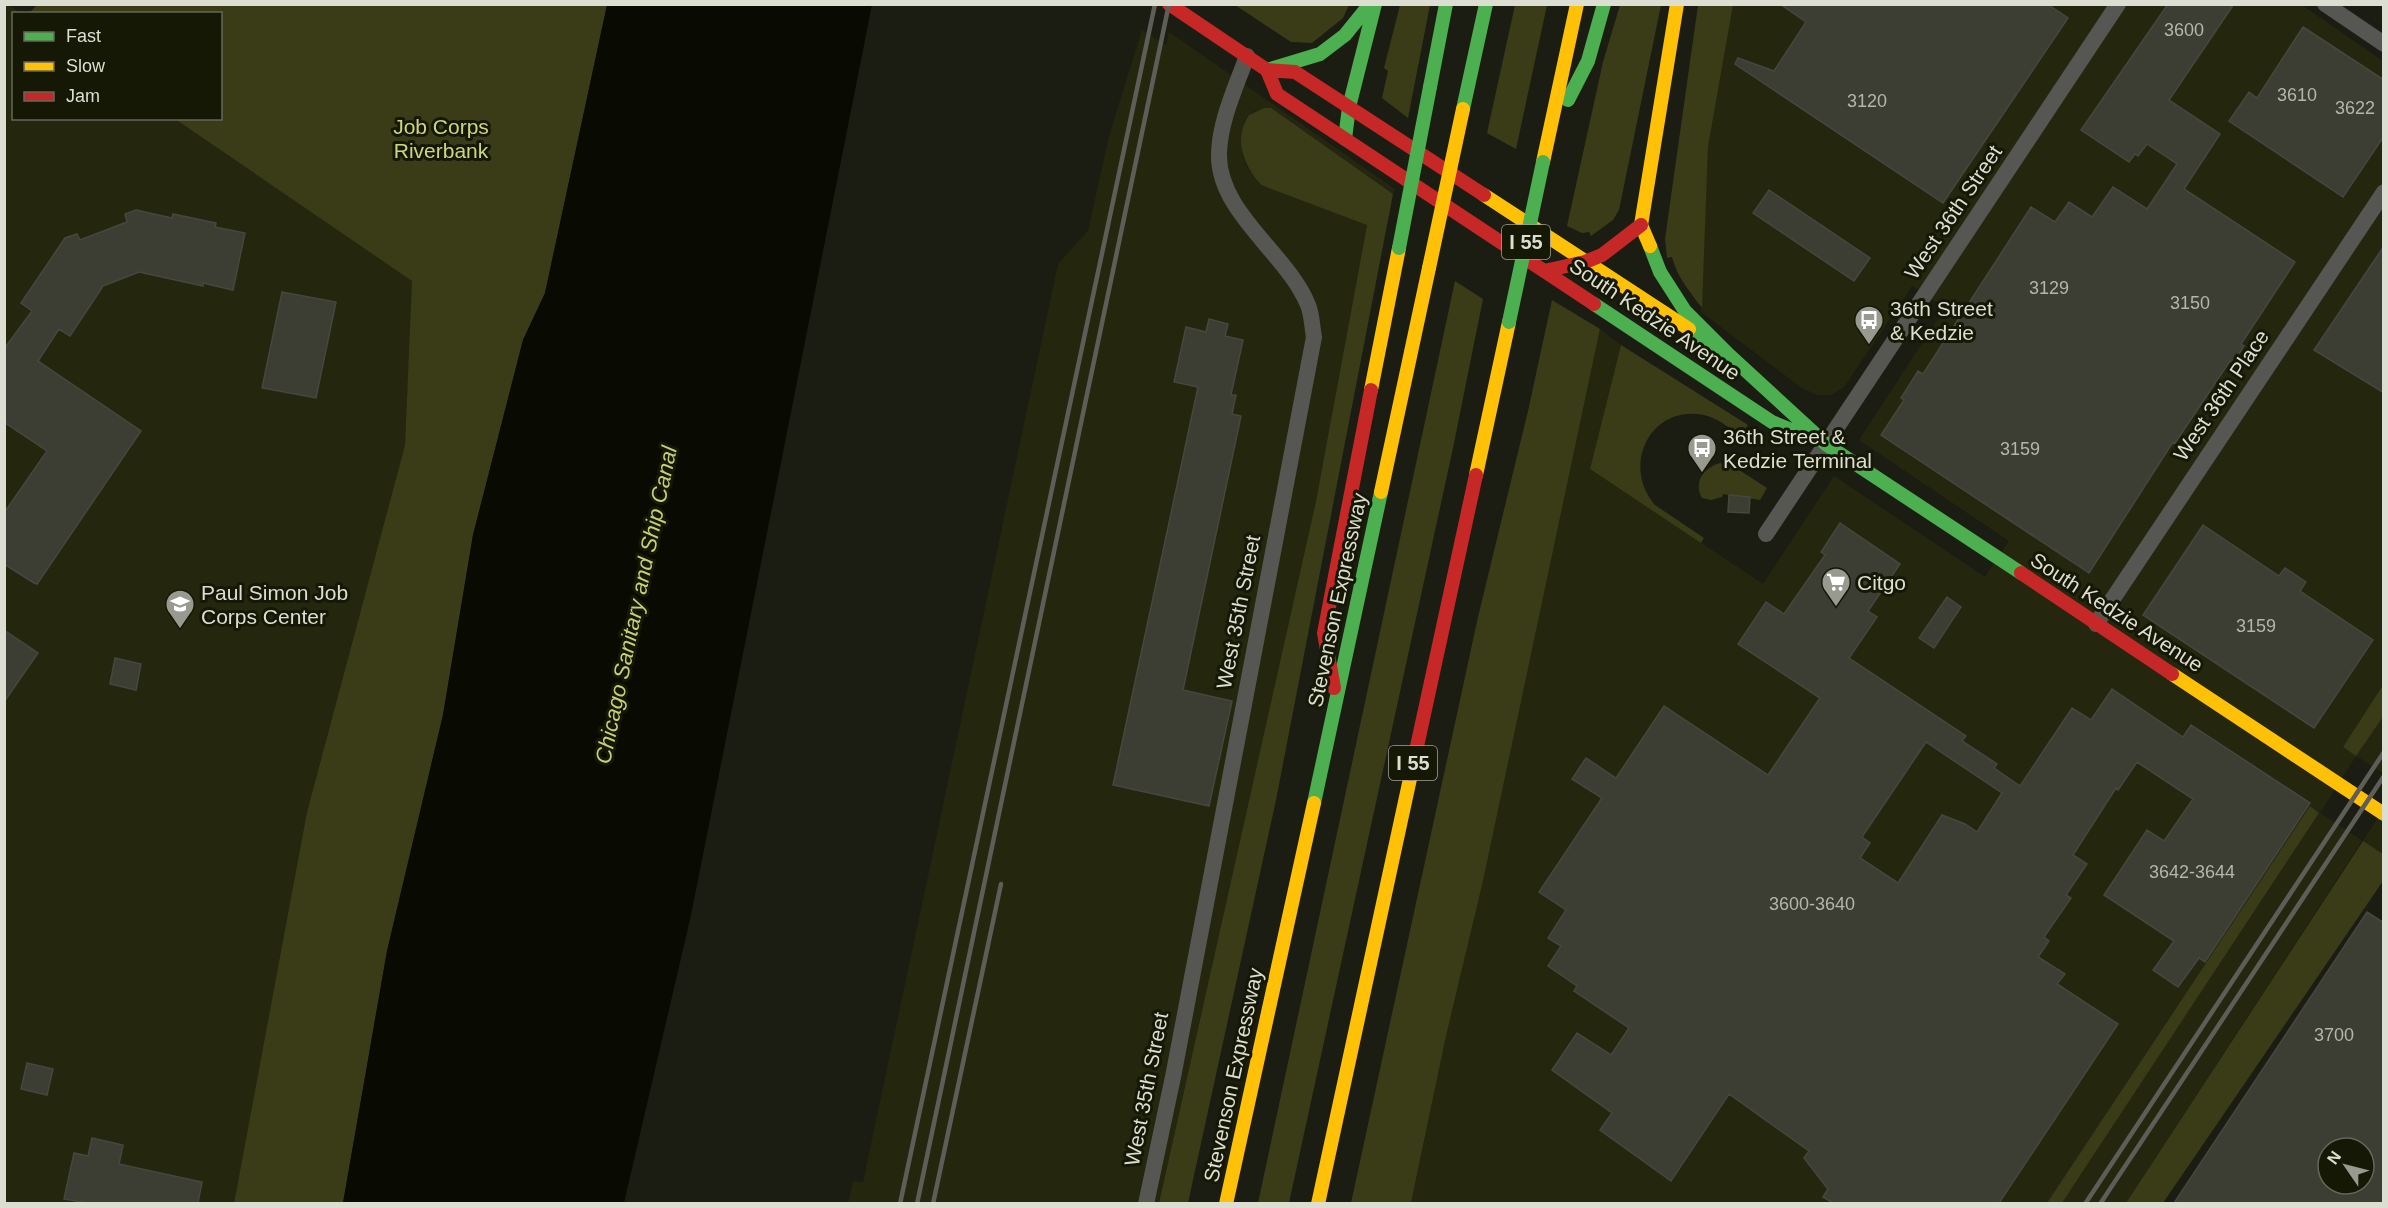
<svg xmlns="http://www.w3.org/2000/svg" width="2388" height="1208" font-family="Helvetica,sans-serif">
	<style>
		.built { fill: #24270e }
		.green { fill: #393c17 }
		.water { fill: #090a02 }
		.building { fill: #3c3d33; stroke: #46473e; stroke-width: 1.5; fill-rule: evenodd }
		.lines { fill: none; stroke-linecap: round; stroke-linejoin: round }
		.street { stroke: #565752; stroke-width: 16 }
		.fast { stroke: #4caf50; stroke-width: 14 }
		.slow { stroke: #ffc107; stroke-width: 14 }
		.jam { stroke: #c62828; stroke-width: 14 }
		.rail { stroke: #5d5e58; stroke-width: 4.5 }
		.fast-bridge { stroke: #4caf50; stroke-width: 14 }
		.slow-bridge { stroke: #ffc107; stroke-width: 14 }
		.labels { text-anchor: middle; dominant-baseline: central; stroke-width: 6; stroke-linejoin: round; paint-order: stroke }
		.number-label { font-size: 18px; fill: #b4b6aa }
		.shield { fill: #161806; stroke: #a1a395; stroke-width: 1.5 }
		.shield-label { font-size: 20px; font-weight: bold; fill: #dcded2 }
		.park-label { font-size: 21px; fill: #ccd680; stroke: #161806 }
		.street-label { font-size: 21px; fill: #dcded2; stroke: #161806 }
		.poi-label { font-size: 21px; fill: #dcded2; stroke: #161806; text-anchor: start }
		.water-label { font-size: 22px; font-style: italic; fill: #c6d07a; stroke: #161806 }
	</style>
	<rect width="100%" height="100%" fill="#1c1d12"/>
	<path class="built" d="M8 4 21 13 14 14V118L175 119 413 281 405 445 307 812 234 1203 5 1204 4 5Z
		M1733 5H2302L2383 61V685L2343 747 2356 756 2383 717V773L2356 756 2320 813 2363 841 2383 810V854L2362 841 2126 1203H2062L2319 813 2310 806 2047 1203 1411 1204 1446 1036 1483 881 1600 329 1621 345 1590 469 1763 584 1834 476 1985 577 2009 541 1859 440 1945 308 1912 286 1844 387 1831 395H1817L1802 388 1701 312 1708 147Z
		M1142 30 1166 45 1169 32 1395 189 1393 194 1271 109 1255 111 1249 115 1244 122 1242 131V152L1245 164 1260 185 1367 224 1316 501 1159 1203 848 1204 853 1181 863 1182 1058 264 1088 231 1109 136Z"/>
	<path class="green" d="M38 4 607 5 545 293 523 340 473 535 443 715 387 951 343 1203H234L307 812 405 445 412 281 175 119 220 118V14H28Z
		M1235 5H1349L1343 18 1312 43 1291 42Z
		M1400 5H1430L1408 118 1382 98 1388 71 1384 68Z
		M1515 5H1547L1516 149 1487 133Z
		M1620 5H1661L1619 210 1613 220 1591 236 1589 232 1582 233 1567 226 1603 62Z
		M1698 5H1733L1708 147 1702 308C1690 292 1677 277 1672 257L1667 258 1665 239Z
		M1264 108H1271L1393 194 1276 800 1188 1203H1159L1316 501 1367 225 1261 185C1243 165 1233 139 1249 115Z
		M1455 281 1483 299 1453 448 1289 1203H1258Z
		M1552 300 1600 329 1483 881 1446 1036 1411 1203H1351L1478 617 1528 411Z
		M1621 345 1748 425 1741 436C1729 428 1718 418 1704 415 1650 404 1621 466 1655 505L1704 538 1701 543 1590 469Z
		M1720 463 1736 468 1767 488 1760 500 1723 494 1722 497 1711 500 1702 498C1693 481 1704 468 1720 463Z
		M2383 685V717L2356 756 2343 747Z
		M2310 806 2319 813 2062 1203H2047Z
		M2363 841 2383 854V881L2163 1203H2126Z"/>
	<path class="water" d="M607 5H872L691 915 624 1203H343L387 951 443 715 473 535 523 340 545 293Z"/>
	<path class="building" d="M1780 4H2047L2068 18 1943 203 1735 64 1738 58 1774 71 1806 22Z
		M2168 4H2234L2169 100 2220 134 2184 189 2295 262 2241 344 2244 346 2233 363 2230 361 2175 443 2173 442 2089 573 1881 435 1904 400 1901 398 1918 371 1923 374 2031 207 2055 222 2069 202 2092 217 2113 187 2147 209 2177 164 2147 144 2138 156 2135 154 2129 162 2081 130Z
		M2303 27 2384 80V136L2343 197 2229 121 2249 92 2257 98Z
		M1769 190 1870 258 1854 281 1753 213Z
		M136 210 172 218 173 214 216 223 215 227 245 233 233 290 203 283V286L139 272 103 286 70 336 59 329 38 361 141 431 37 584 34 583 4 564V513L47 451 4 422V349L32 311 21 303 65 238 77 234 80 240 127 222 125 214Z
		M2384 246V393L2314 350Z
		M282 292 336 302 316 398 262 388Z
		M1209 319 1228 324 1225 336 1243 340 1231 395H1236L1232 414 1241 416 1183 690 1232 701 1209 806 1113 785 1198 387 1174 382 1186 327 1206 332Z
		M1729 495 1750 497 1749 513 1728 512Z
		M1840 523 1900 564 1868 611 1877 617 1849 658 1966 736 1962 741 1997 764 1994 768 2020 786 2072 708 2091 720 2112 689 2183 737 2191 725 2310 803 2205 962 2199 958 2178 987 2153 970 2174 941 2104 895 2147 830 2164 841 2193 799 2137 762 2118 790 2116 788 2073 855 2087 864 2066 895 2071 898 2044 937 2049 941 2038 957 2065 974 2057 984 2118 1024 1999 1203H1833L1823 1197 1828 1189 1804 1158 1809 1151 1729 1094 1671 1181 1600 1130 1612 1113 1552 1070 1577 1033 1611 1055 1629 1028 1574 991 1577 986 1548 966 1561 946 1548 938 1566 910 1539 892 1602 798 1572 779 1586 758 1616 778 1664 706 1768 775 1820 698 1738 644 1766 602 1784 614 1825 555 1821 552ZM1926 742 2002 793 1977 832 1965 824 1942 815 1898 883 1860 858 1870 843 1862 837Z
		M2203 525 2279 576 2285 568 2306 582 2300 591 2373 640 2314 728 2143 615Z
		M1947 597 1961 607 1934 648 1919 638Z
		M4 630 38 653 4 702Z
		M115 658 141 664 136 690 110 684Z
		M2367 912 2384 923V1203H2174ZM2328 1148H2364V1184H2328Z
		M27 1063 53 1069 47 1095 21 1089Z
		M92 1138 123 1145 119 1164 202 1182 198 1203H87L64 1199 74 1153 88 1156Z"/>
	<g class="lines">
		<path class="street" d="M2325 4 2384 44
			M1766 534 2118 4
			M2096 624 2384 192
			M1146 1204 1173 1077 1314 337C1312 327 1312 314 1308 305 1287 253 1217 212 1219 153 1220 120 1236 87 1247 56"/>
		<path class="fast" d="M1267 70 1320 54 1345 35 1370 4
			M1430 87 1446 4
			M1568 100 1588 61 1604 4
			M1463 109 1486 4
			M1345 139 1349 107 1375 4
			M1650 246 1660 272 1685 311 1729 355
			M1594 304 1772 422 1811 438
			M1689 329 1729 355 1827 445 2021 573
			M1314 803 1381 492"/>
		<path class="slow" d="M1543 162 1577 4
			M1484 195 1689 329
			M1650 246 1641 225 1677 4
			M1371 390 1399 248
			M1476 475 1509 322
			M1381 492 1429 268
			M2172 674 2384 814
			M1226 1204 1314 803
			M1318 1204 1411 774"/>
		<path class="jam" d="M1169 4 1267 70 1295 72 1484 195
			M1267 70 1277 94 1594 304
			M1544 271 1585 262 1602 255 1641 225
			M2021 573 2172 674
			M1334 688 1324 633 1371 390
			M1411 774 1476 475"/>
		<path class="rail" d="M900 1204 1155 4
			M917 1204 1169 4
			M933 1204 1001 884
			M2085 1204 2384 752
			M2100 1204 2384 776"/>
		<path class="fast-bridge" d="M1399 248 1430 87
			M1509 322 1543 162"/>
		<path class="slow-bridge" d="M1429 268 1463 109"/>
	</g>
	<defs>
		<g id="bus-pin" transform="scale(1.5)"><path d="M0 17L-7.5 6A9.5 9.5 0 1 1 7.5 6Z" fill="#999a8f" stroke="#161806"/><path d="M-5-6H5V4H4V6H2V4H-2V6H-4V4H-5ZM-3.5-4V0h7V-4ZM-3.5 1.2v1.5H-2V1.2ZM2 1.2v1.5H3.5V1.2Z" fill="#fff"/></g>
		<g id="supermarket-pin" transform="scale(1.5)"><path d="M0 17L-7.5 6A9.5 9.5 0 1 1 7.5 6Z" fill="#999a8f" stroke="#161806"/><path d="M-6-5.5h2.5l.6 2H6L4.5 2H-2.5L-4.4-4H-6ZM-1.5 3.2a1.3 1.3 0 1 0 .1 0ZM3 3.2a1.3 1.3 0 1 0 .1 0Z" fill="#fff"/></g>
		<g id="school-pin" transform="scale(1.5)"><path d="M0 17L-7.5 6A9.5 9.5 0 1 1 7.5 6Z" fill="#999a8f" stroke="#161806"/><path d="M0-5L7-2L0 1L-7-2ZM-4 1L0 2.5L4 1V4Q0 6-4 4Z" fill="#fff"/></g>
	</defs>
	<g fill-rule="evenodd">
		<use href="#bus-pin" x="1869" y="320"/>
		<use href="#bus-pin" x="1702" y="448"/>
		<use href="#supermarket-pin" x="1836" y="582"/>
		<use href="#school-pin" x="180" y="604"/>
	</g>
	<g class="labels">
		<g class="number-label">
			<text x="2184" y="30">3600</text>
			<text x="2297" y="95">3610</text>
			<text x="1867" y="101">3120</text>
			<text x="2355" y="108">3622</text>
			<text x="2049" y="288">3129</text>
			<text x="2190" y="303">3150</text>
			<text x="2020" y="449">3159</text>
			<text x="2256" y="626">3159</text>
			<text x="2192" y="872">3642-3644</text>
			<text x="1812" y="904">3600-3640</text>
			<text x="2334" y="1035">3700</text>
		</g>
		<g class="shield">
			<rect x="1502" y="225" width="48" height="34" rx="4.5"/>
			<rect x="1389" y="746" width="48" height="34" rx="4.5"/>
		</g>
		<g class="shield-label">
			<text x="1526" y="242">I 55</text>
			<text x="1413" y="763">I 55</text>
		</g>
		<g class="park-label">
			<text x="441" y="126">Job Corps<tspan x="441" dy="24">Riverbank</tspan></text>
		</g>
		<g class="street-label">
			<text transform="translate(1953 212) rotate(-56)">West 36th Street</text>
			<text transform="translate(1655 319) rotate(34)">South Kedzie Avenue</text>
			<text transform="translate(2221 395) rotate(-56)">West 36th Place</text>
			<text transform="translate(1337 600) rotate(-78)">Stevenson Expressway</text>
			<text transform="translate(1238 612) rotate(-79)">West 35th Street</text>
			<text transform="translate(2117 612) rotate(33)">South Kedzie Avenue</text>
			<text transform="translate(1233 1075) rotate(-78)">Stevenson Expressway</text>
			<text transform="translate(1146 1089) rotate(-79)">West 35th Street</text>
		</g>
		<g class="poi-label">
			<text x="1890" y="308">36th Street<tspan x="1890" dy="24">&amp; Kedzie</tspan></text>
			<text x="1723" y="436">36th Street &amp;<tspan x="1723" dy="24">Kedzie Terminal</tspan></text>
			<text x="1857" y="582">Citgo</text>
			<text x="201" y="592">Paul Simon Job<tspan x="201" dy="24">Corps Center</tspan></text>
		</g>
		<g class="water-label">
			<text transform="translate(636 605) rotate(-78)">Chicago Sanitary and Ship Canal</text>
		</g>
	</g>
	<rect width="2388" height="1208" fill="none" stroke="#dcded2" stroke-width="12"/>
	<rect x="12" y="12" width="210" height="108" fill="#161806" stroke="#656758" stroke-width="1.5"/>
	<rect x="24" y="32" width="30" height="9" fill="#4caf50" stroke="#656758" stroke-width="1.5"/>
	<text x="66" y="42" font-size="18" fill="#dcded2">Fast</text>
	<rect x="24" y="62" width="30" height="9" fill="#ffc107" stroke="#656758" stroke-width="1.5"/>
	<text x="66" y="72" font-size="18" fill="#dcded2">Slow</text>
	<rect x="24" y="92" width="30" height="9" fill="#c62828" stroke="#656758" stroke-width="1.5"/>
	<text x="66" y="102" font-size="18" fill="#dcded2">Jam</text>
	<g transform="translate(2346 1166) rotate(305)"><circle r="28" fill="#161806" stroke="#656758" stroke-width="1.5"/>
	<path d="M0-4.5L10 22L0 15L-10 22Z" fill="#999a8f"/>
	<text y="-9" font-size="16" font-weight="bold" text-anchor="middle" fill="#dcded2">N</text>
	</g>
</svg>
